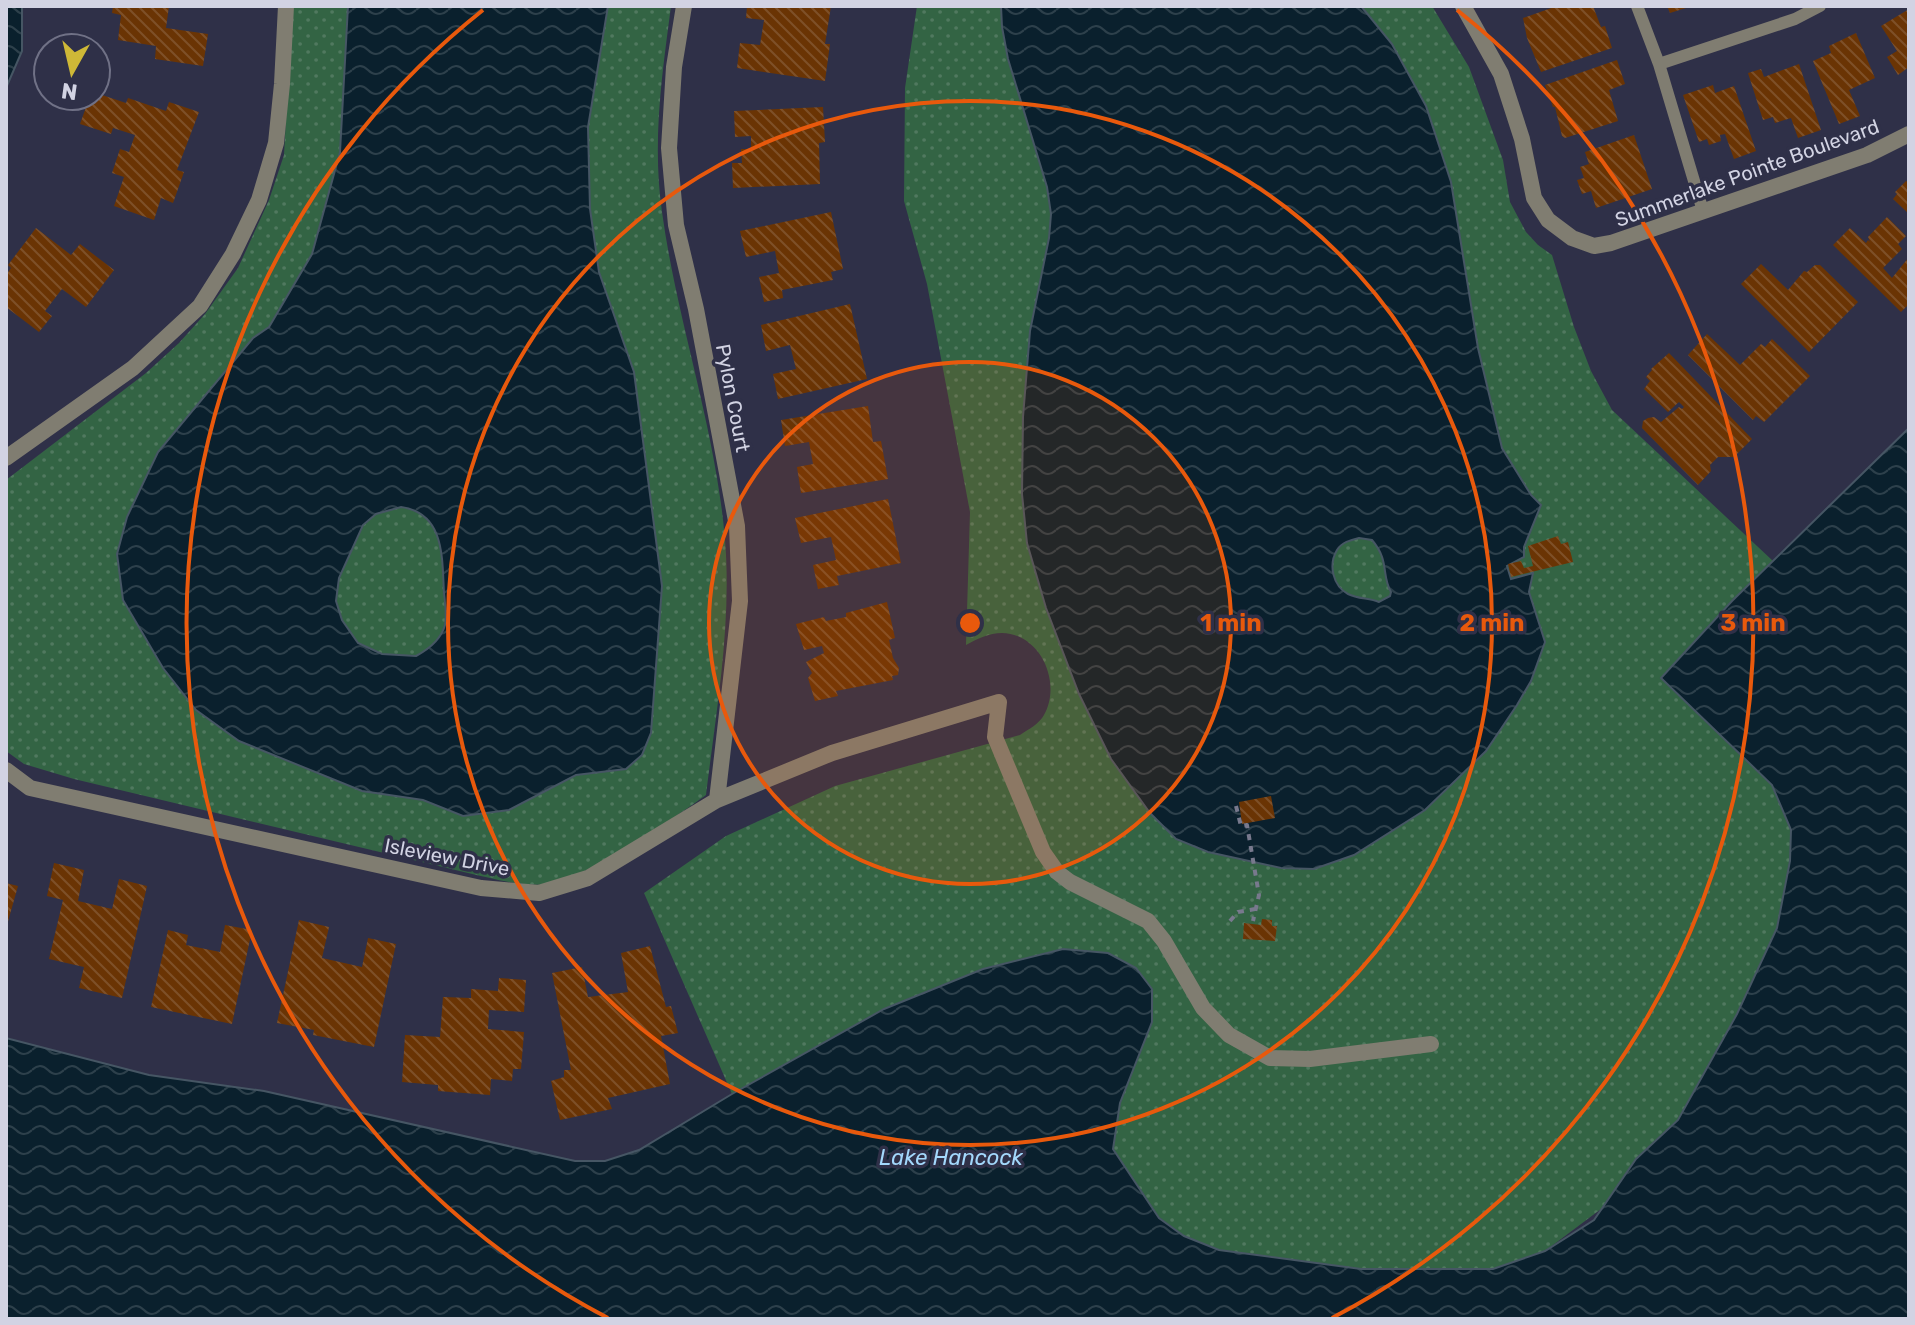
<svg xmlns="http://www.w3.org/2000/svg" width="1915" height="1325" font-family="Rubik,sans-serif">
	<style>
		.park { fill: url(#park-dots) }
		.water { fill: url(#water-waves); stroke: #465664; stroke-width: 2; fill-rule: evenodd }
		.building { fill: url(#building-back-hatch) }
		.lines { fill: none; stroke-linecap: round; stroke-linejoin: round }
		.path { stroke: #78798d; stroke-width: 4; stroke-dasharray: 6 6; stroke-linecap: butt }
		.service { stroke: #807d71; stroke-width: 12 }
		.minor { stroke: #807d71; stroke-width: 16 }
		.ring { fill: none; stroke: #e8590c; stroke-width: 4 }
		.labels { text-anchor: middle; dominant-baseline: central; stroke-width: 7; stroke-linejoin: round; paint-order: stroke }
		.street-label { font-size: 20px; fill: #d2d3e3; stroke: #2f3048 }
		.water-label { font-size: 22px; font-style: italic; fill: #a3d8fc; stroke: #2f3048 }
		.centre { fill: #e8590c; stroke: #2f3048; stroke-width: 4 }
		.ring-label { font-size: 24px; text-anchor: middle; font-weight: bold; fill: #e8590c; stroke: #2f3048; stroke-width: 7; stroke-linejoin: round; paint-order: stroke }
	</style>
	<defs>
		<pattern id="park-dots" width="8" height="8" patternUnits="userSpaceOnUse" patternTransform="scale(2)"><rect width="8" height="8" fill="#336444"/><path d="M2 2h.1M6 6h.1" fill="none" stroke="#50795f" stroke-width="1.8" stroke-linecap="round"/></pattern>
		<pattern id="water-waves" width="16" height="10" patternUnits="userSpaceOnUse" patternTransform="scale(2)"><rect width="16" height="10" fill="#0a202d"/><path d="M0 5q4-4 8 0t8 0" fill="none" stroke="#2d404b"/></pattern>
		<pattern id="building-back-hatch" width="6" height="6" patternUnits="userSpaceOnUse" patternTransform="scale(2)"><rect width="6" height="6" fill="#6a3404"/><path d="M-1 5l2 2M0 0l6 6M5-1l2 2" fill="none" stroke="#7e5028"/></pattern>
	</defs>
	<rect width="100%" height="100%" fill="#2f3048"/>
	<path class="park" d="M292 6H671C662 75 652 142 662 212 677 322 716 429 725 540 732 624 716 712 706 795 676 817 583 880 549 884 522 887 495 879 468 873L74 779 24 764 6 751V480L146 373 179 343 205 314 238 268 269 200 284 155Z
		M917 6H1432L1469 67 1503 160 1510 202 1526 232 1538 245 1552 255 1574 327 1591 371 1612 410 1773 561 1703 632 1726 740 1772 785 1791 830 1790 861 1777 928 1737 1014 1678 1120 1636 1159 1601 1209 1545 1251 1493 1269H1361L1219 1250 1184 1236 1159 1217 1113 1149 1120 1103 1152 1022 1136 968 1108 953 1063 949 983 969 884 1010 732 1094 644 893 726 836 835 786 1020 735C1029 729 1039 724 1044 715 1062 683 1041 634 1002 633 989 633 977 639 966 645L970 512 927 284 904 201 905 88Z"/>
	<path class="water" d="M6 6H22V51L6 88Z
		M348 6H608L588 127 590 209 599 272 634 372 662 586 651 733 642 755 626 769 576 775 509 810 463 816 423 800 362 791 239 741 196 710 163 668 123 600 117 554 127 517 158 452 253 338 269 327 312 254 340 152ZM401 507C445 513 442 558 444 593 445 603 447 615 445 625 441 640 429 649 416 656L382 654 358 643 342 620 336 601 339 578 363 525 376 514Z
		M1001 6H1361L1392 44 1426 106 1451 182 1478 348 1502 448 1531 495 1541 505 1524 547V557L1507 566 1511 579 1533 573 1529 592 1545 642 1531 681 1517 705 1486 751 1425 810 1354 855 1314 869 1281 868 1208 852 1176 839 1150 813 1111 759 1079 694 1046 608 1027 543 1022 494 1023 417 1030 331 1049 238 1051 214 1047 187 1008 59 1002 27ZM1359 538 1372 540C1390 561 1381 575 1391 592L1390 596 1379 602C1369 598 1358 599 1348 594 1333 586 1328 565 1337 550 1342 542 1351 540 1359 538Z
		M1909 428V1319H6V1038L149 1075 264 1091 575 1161H605L639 1150 732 1094 884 1009 983 969 1063 949 1108 953 1136 968 1152 989V1022L1120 1103 1113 1149 1159 1218 1184 1236 1219 1250 1361 1269H1493L1545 1251 1594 1220 1636 1159 1678 1120 1737 1014 1777 928 1790 861 1791 830 1772 785 1661 678 1732 601Z"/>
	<path class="building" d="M113 6H169L166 28 208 34 203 66 155 59 156 46 118 40 121 15 112 13Z
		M747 6H831L825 44H830L825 81 737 68 740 43 760 45 764 20 746 18Z
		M1557 6H1593L1601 27 1605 26 1612 48 1541 72 1527 38 1523 18Z
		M1667 6H1689V7L1670 13Z
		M1909 9V67L1898 75 1887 57 1897 51 1881 26Z
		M1856 33 1875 78 1849 90 1860 116 1839 124 1813 61 1831 53 1829 46Z
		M1617 60 1625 84 1609 90 1618 121 1565 138 1562 136 1555 107H1553L1545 85Z
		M1799 64 1821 130 1798 138 1791 118 1775 123 1773 117 1763 120 1748 73 1761 69 1764 77Z
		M1713 85 1715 93 1734 86 1756 151 1734 159 1725 134 1720 135 1721 141 1709 145 1707 139 1699 142 1683 95Z
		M96 93 126 103 128 98 166 111 169 102 199 112 177 170 184 172 173 203 161 198 154 220 114 206 124 177 112 173 120 149 129 152 135 135 113 128 111 134 80 124 90 96H96Z
		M823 107 825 142 819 143 820 184 733 188 732 163H742L741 149H751V136L735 137 734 111Z
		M1634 135 1652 189 1596 208 1591 191 1582 194 1577 180 1584 178 1580 167 1589 164 1585 152Z
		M1906 181 1909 183V214L1893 199 1897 194 1895 192Z
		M831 212 843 269 831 272 833 280 782 290 783 298 764 302 759 277 779 273 775 251 746 257 740 231Z
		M1887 217 1906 236 1898 244 1902 249 1883 268 1892 278 1909 257V304L1901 312 1833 245 1850 228 1866 243 1868 240 1870 242 1868 237Z
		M36 228 71 255 80 244 114 270 86 307 62 289 45 311 52 316 39 332 6 307V275L11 268 8 265Z
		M1761 264 1788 290 1804 271 1807 272 1815 265H1820L1858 302 1809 352 1741 284Z
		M850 304 867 379 778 399 773 374 796 369 790 345 766 351 761 325Z
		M1707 334 1740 365 1761 344 1765 347 1772 339 1810 376 1764 422 1756 416 1753 420 1688 355Z
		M1669 353 1752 439 1734 457H1718L1710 465 1711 471 1698 485 1642 428 1643 421 1648 418 1654 417 1661 422 1679 407 1682 409 1684 407 1679 402 1668 412 1644 389 1650 381 1646 377 1652 370 1651 369Z
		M868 406 873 442 881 441 888 479 801 493 797 467 813 464 809 442 785 446 781 420Z
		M888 499 901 563 837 576 839 585 818 589 813 565 836 560 831 537 801 543 795 518Z
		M1558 536 1561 544 1568 542 1573 562 1511 577 1508 564 1521 561 1524 568 1533 566 1528 546Z
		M887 602 895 638 889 640 893 658 899 668 898 675 892 676 893 680 836 691 838 696 815 701 808 678 812 673 806 662 824 653 822 646 804 650 796 624 824 617 826 621 846 617V613Z
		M1271 796 1275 818 1242 824 1239 802Z
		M54 863 84 870 78 901 112 909 119 879 147 886 122 998 79 988 84 967 49 959 63 900 47 896Z
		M6 883 18 886 7 925H6Z
		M1262 919 1272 920V926H1277L1275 941 1243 939 1244 923 1261 925Z
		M299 920 329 927 322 958 362 967 368 938 396 944 374 1047 313 1035 314 1030 277 1023Z
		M225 925 252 930 232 1024 151 1007 168 930 188 935 186 945 220 952Z
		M650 946 666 1007 671 1006 678 1033 661 1036 670 1084 608 1098 612 1109 560 1120 551 1081 564 1077V1070H571L552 973 582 967 588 997 628 992 621 953Z
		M499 978 526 980 524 1012 489 1010 488 1029 524 1032 521 1069H513L512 1081 491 1079 490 1095 438 1091V1085L402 1082 405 1035 440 1037 443 997 471 998V989L498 991Z"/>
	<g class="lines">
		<path class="path" d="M1236 806 1241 826 1247 825 1259 895 1253 921
			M1230 921 1238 912 1255 909"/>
		<path class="service" d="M1637 6 1659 64 1703 211
			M1659 64 1795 19 1820 6"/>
		<path class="minor" d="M684 6 674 67 669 148 676 225 696 309 737 526 740 601 717 800
			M1463 6 1501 74 1522 139 1534 198 1548 220 1572 238 1594 246 1611 243 1867 155 1909 134
			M6 458 133 368 200 306 233 254 259 200 276 143 282 84 286 6
			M6 770 30 788 481 888 539 893 588 878 717 800 832 753 999 702 995 737 1043 852 1057 872 1070 882 1148 921 1164 941 1203 1008 1229 1035 1270 1058 1310 1059 1431 1044"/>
	</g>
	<circle cx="970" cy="623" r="261" fill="#e8590c" fill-opacity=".12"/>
	<g class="ring">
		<circle cx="970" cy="623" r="261"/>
		<circle cx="970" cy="623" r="522"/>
		<path d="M608 1318A783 783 0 0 1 483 10M1457 10A783 783 0 0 1 1332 1318"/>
	</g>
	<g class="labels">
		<g class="street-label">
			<text transform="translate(1747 173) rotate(-20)">Summerlake Pointe Boulevard</text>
			<text transform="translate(733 398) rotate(79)">Pylon Court</text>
			<text transform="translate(447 857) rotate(11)">Isleview Drive</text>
		</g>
		<g class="water-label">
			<text x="951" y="1157">Lake Hancock</text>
		</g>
	</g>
	<circle cx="970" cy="623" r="12" class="centre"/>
	<g class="ring-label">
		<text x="1231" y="631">1 min</text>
		<text x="1492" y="631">2 min</text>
		<text x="1753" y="631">3 min</text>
	</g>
	<rect width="1915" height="1325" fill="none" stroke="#d2d3e3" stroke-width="16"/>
	<g transform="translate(72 72) rotate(188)"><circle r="38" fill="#2f3048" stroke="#707186" stroke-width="2"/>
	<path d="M0-6L14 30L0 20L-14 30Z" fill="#ceb837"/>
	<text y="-12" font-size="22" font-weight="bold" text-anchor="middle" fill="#d2d3e3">N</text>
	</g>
</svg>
